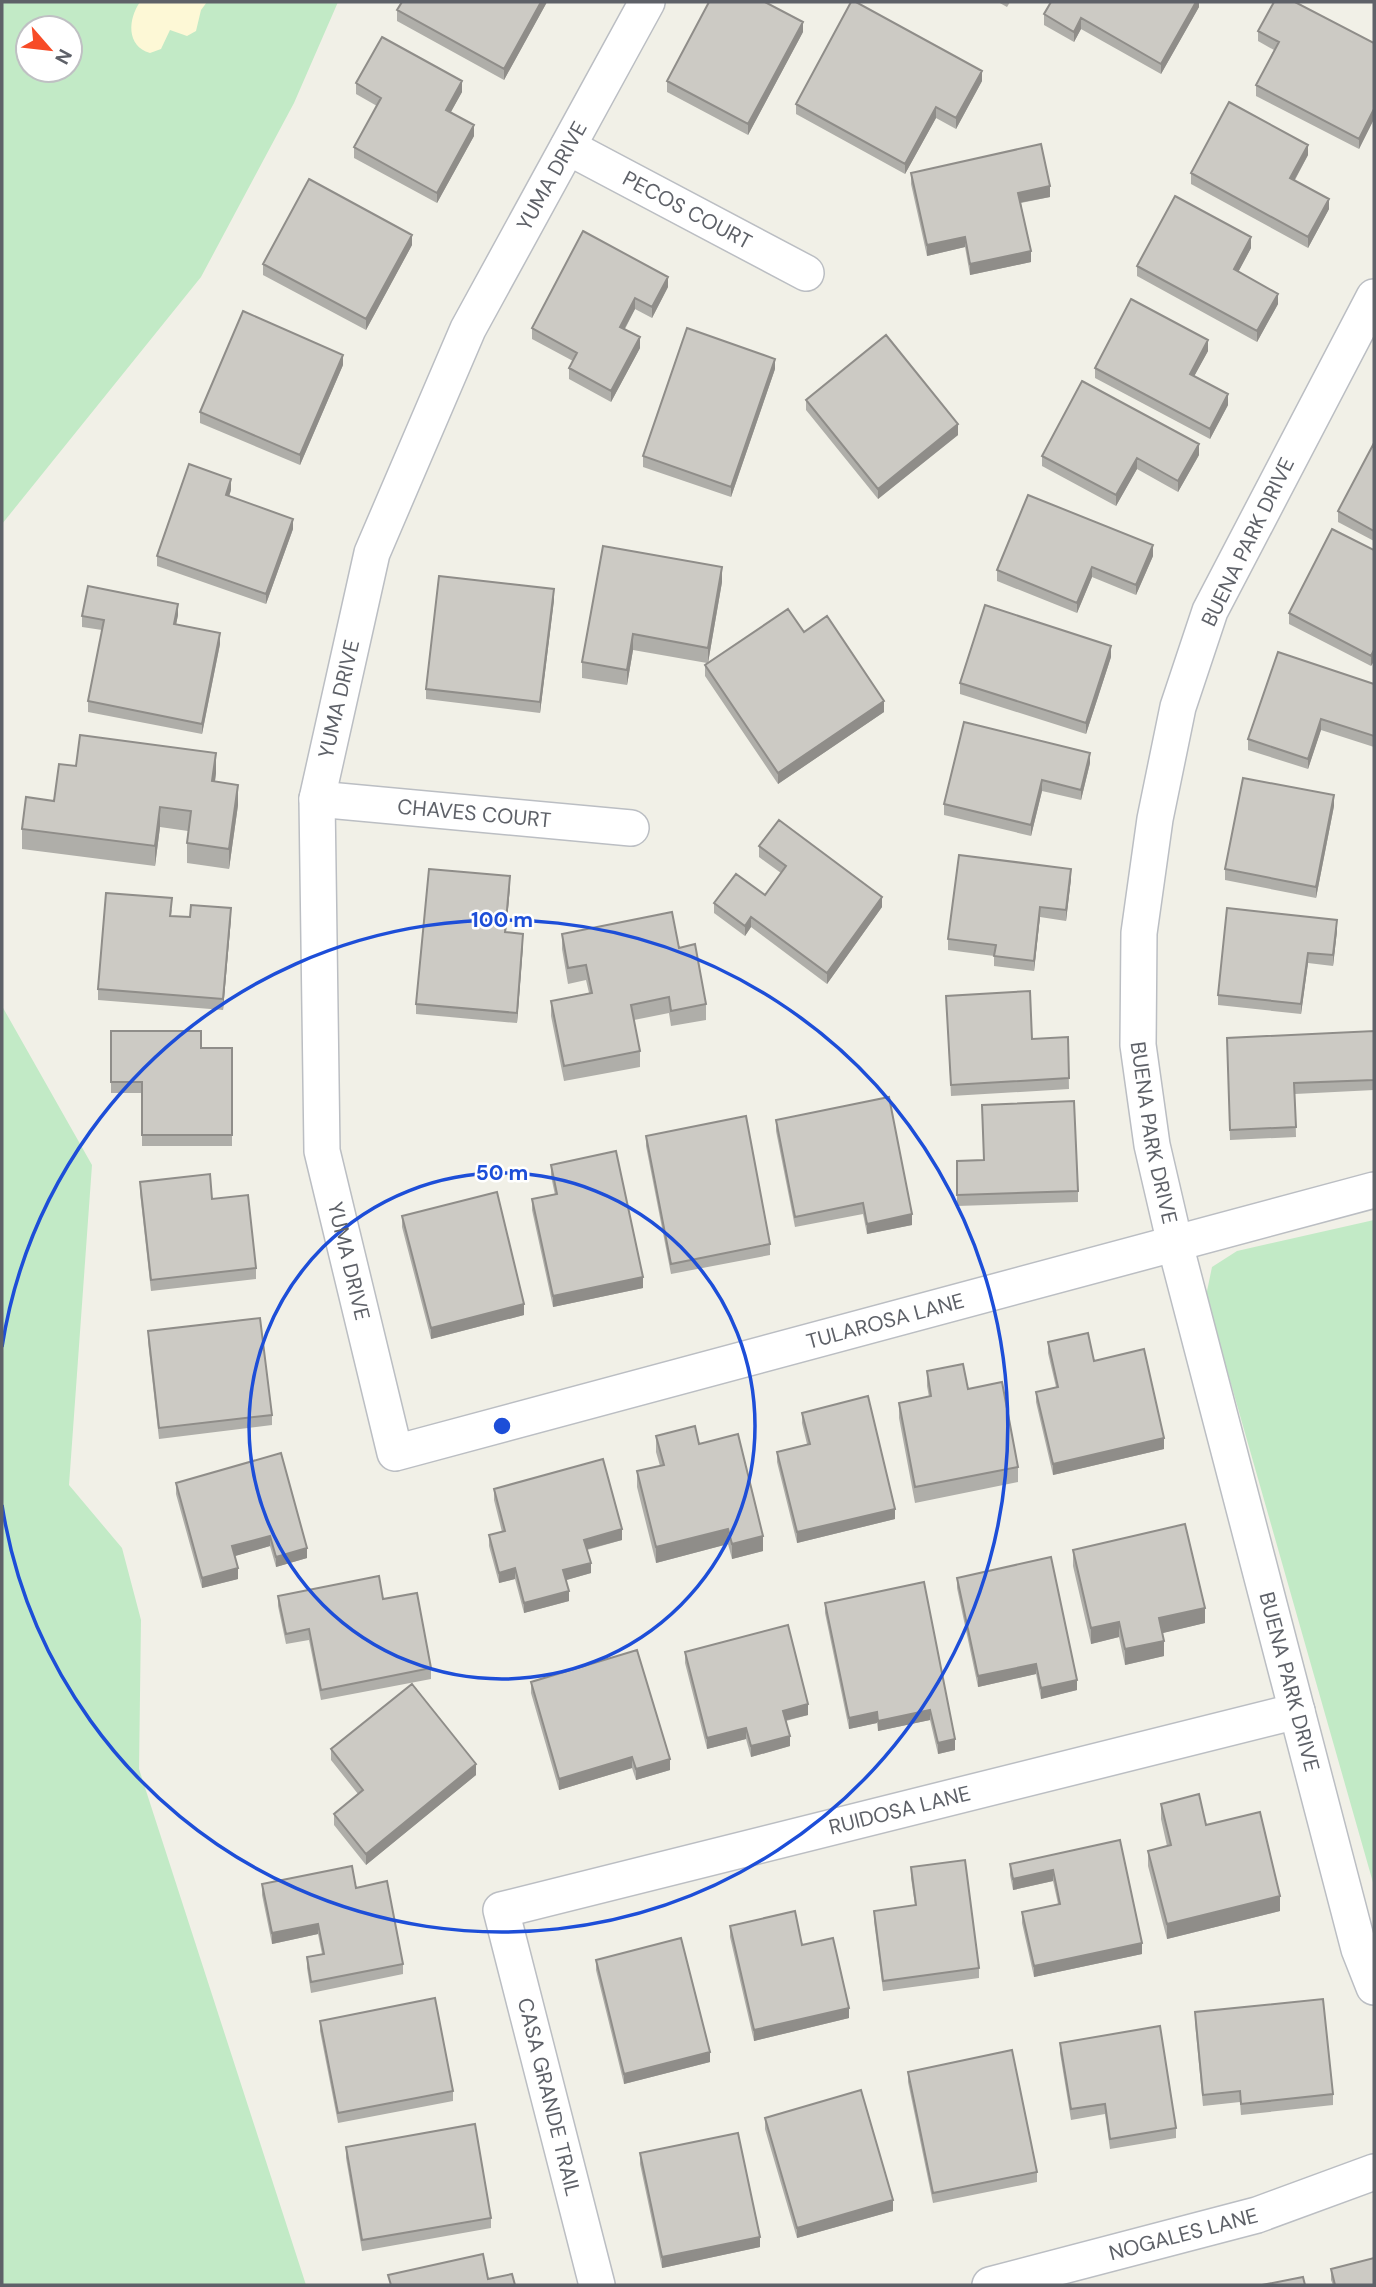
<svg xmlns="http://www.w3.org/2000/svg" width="1376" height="2287" font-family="'DM Sans',sans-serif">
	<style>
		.green { fill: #c2eac6; fill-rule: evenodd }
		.sand { fill: #fdf8d6 }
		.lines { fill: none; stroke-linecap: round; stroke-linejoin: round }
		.minor-casing { stroke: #bbbec3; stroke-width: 38 }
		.minor { stroke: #fff; stroke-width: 35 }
		.wall { fill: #afaea9 }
		.shaded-wall { fill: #8f8d89 }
		.building { fill: #cccac4; stroke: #8f8d89; stroke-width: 2 }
		.ring { fill: none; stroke: #1d4ed8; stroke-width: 3.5 }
		.labels { text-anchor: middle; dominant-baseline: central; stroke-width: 5; stroke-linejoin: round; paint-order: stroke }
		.street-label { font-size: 21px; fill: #5e6168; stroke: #fff }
		.centre { fill: #1d4ed8; stroke: #fff; stroke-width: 3.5 }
		.ring-label { font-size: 21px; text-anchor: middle; font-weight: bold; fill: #1d4ed8; stroke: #fff; stroke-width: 5; stroke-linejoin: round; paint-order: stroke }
	</style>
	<rect width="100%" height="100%" fill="#f1f0e7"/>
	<path class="green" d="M2 2H338L294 103 201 277 2 524ZM28 28H70V70H28Z
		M2 1006 92 1165 69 1485 122 1548 141 1620 139 1769 306 2285H2Z
		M1374 1220V1886L1206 1296 1212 1267 1237 1251Z"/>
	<path class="sand" d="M140 2H207L201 10 196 31 187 36 170 30 161 49 150 53C126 46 128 19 140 2Z"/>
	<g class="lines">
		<g class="minor-casing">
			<g id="minor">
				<path id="s1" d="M647 2 468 329 372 553 317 799 322 1151 395 1453 1374 1190"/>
				<path id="s2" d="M568 147 806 273"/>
				<path id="s3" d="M1374 297 1210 611 1178 707 1155 819 1139 933 1138 1045 1152 1145 1175 1244 1359 1949 1374 1987"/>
				<path id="s4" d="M317 799 631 828"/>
				<path id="s5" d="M597 2285 501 1910 1297 1711"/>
				<path id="s6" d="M990 2285 1257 2215 1374 2172"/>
			</g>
		</g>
		<use href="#minor" class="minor"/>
	</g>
	<path class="wall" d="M547 2 504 80 397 21V10Z
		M998 2H1010L1007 7Z
		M1199 2V7L1161 74 1081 29 1074 42 1044 25V14Z
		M1258 31 1374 43V119L1359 149 1256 96V85L1274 50 1258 41Z
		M803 32 748 135 667 92V81Z
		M982 81 956 129 936 118 905 174 796 114V104Z
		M356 83 462 92 450 113 474 136 437 203 354 158V147L377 106 356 94Z
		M1308 155 1295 180 1329 209 1308 248 1191 184V173Z
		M911 173 1050 197 1021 203 1031 262 970 275 965 247 927 256 911 184Z
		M412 245 366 330 263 275V264Z
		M1251 248 1238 272 1278 304 1257 342 1137 276V266Z
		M668 287 652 318 635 309 625 329 640 348 611 402 569 379V368L573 361 532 339V328Z
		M1208 351 1194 376 1228 405 1210 439 1095 378V368Z
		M343 365 300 465 200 423V412Z
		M775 369 731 497 643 467V456Z
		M806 400 958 435 878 499 806 410Z
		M1374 443V541L1338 522V511Z
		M1199 455 1178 492 1137 469 1116 506 1042 466V456Z
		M231 490 229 496 293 529 266 604 157 566V556Z
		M1374 550V661L1371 666 1289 624V613Z
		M1153 556 1136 595 1092 577 1077 613 997 581V570Z
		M722 582 708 663 804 632 884 712 778 784 705 676V665L707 663 633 650 627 685 582 678V662Z
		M554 600 540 713 426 699V689Z
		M178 615 176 624 220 644 202 734 88 712V701L102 630 82 627V616Z
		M1111 657 1086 734 960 694V683Z
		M1374 684V747L1321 730 1308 769 1248 750V739Z
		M1090 763 1081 800 1042 791 1031 836 944 815V804Z
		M76 766 216 773 215 782 238 805 229 869 187 863V843L188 831 160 827 155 866 22 849V829L54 801Z
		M1334 806 1316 898 1225 880V869Z
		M759 846 882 907 827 984 751 927 745 936 714 913V903L765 895 781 873 759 857Z
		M1071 879 1066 921 1040 917 1034 971 994 966V956L948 950V939Z
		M510 886 506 932 523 945 517 1023 416 1014V1004Z
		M172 909 171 916 190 917 231 918 223 1010 98 1000V989Z
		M1337 931 1333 966 1308 963 1301 1014 1218 1005V995Z
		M562 934 679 948 706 1004V1020L671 1026 669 1013 634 1020 640 1051V1067L564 1081 551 1016V1001L589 993 586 980 568 984 562 949Z
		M946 996 1032 1039 1068 1037 1069 1089 951 1096Z
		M111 1031 201 1048H232V1146H142V1093H111Z
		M1374 1031V1090L1295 1094 1296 1137 1230 1140 1227 1038Z
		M776 1120 912 1225 867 1234 863 1214 795 1227 776 1131Z
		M646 1136 770 1244V1255L671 1274 646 1146Z
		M984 1160 1078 1191V1202L957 1206V1161Z
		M551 1165 643 1288 553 1307 532 1210V1199L555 1195 551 1176Z
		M140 1182 212 1199 256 1268V1279L151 1291 140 1193Z
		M402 1216 524 1315 431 1339 402 1227Z
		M148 1331 272 1415V1425L159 1439 148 1342Z
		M1048 1342 1094 1361 1164 1449 1053 1475 1036 1402V1392L1056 1387 1048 1353Z
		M927 1371 968 1389 1018 1467V1482L915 1503 899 1418V1403L929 1397 927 1386Z
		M802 1413 895 1519 797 1543 777 1462V1452L807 1444 802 1423Z
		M656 1436 699 1444 763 1551 732 1559 728 1544 656 1563 637 1487V1471L660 1466 656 1452Z
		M176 1483 307 1558 276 1567 270 1546 234 1556 238 1579 202 1588 176 1494Z
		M494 1489 622 1540 587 1550 591 1573 566 1580 569 1601 524 1613 515 1579 499 1583 489 1546V1535L502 1532 494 1500Z
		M1073 1550 1205 1623 1162 1633 1164 1656 1125 1665 1119 1637 1091 1644 1073 1566Z
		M957 1578 1077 1690 1041 1699 1036 1674 978 1687 957 1588Z
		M924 1582 955 1750 938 1754 930 1720 878 1731 877 1723 849 1729 825 1613V1603Z
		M278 1596 383 1599 431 1668V1679L321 1700 309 1640 286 1644 278 1606Z
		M685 1652 808 1715 786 1721 790 1746 751 1757 746 1739 707 1749 685 1663Z
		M531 1682 670 1770 636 1780 632 1768 559 1790 531 1693Z
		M331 1749 476 1775 366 1865 334 1825V1814L358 1794 331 1760Z
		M1161 1804 1206 1825 1280 1911 1167 1939 1148 1866V1851L1167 1846 1161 1819Z
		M1120 1840 1142 1954 1034 1977 1022 1923V1912L1058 1904 1053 1881 1013 1890 1010 1875V1864Z
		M911 1867 979 1968V1978L883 1991 874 1921V1911L915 1905 911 1878Z
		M262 1884 356 1888 403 1964V1974L311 1993 307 1968V1957L322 1954 318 1934 272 1944 262 1895Z
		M730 1926 802 1945 849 2018 754 2041 730 1937Z
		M596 1960 710 2062 624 2084 596 1970Z
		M1195 2012 1333 2094V2105L1241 2115 1240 2102 1203 2106 1195 2023Z
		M320 2021 453 2091V2101L338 2123 320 2031Z
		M1060 2043 1176 2128V2138L1110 2149 1105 2114 1071 2120 1060 2053Z
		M908 2072 1037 2172V2182L933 2203 908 2082Z
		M765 2118 893 2211 797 2238 765 2129Z
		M346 2147 491 2218V2228L362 2251 346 2158Z
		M640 2153 760 2247 662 2268 640 2164Z
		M1331 2269 1374 2285H1333L1331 2280Z"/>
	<path class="shaded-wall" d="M541 2H547L504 80V69Z
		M1196 2H1199V7L1161 74V64Z
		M1081 18V29L1074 42V32Z
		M803 22V32L748 135V124Z
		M982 71V81L956 129V118Z
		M462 81V92L446 121V110Z
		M936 107V118L905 174V164Z
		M1374 109V119L1359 149V139Z
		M474 125V136L437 203V193Z
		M1308 145V155L1290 188V178Z
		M1050 186V197L1018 203V193Z
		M1329 199V209L1308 248V237Z
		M412 235V245L366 330V319Z
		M965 237V247L927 256V245Z
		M1251 237V248L1234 280V269Z
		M1031 251V262L970 275V264Z
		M668 277V287L652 318V307Z
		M1278 294V304L1257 342V331Z
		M635 298V309L620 337V327Z
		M640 337V348L611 402V391Z
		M1208 340V351L1190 384V374Z
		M343 355V365L300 465V455Z
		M775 359V369L731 497V487Z
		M1228 394V405L1210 439V429Z
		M958 424V435L878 499V489Z
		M1199 444V455L1178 492V481Z
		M1137 458V469L1116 506V495Z
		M231 479V490L226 506V495Z
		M293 519V529L266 604V594Z
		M1153 545V556L1136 595V585Z
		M722 567V582L708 663V648Z
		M1092 567V577L1077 613V603Z
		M554 589V600L540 713V702Z
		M178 604V615L174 635V624Z
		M220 633V644L202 734V724Z
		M633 634V650L627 685V670Z
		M1111 646V657L1086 734V723Z
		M1374 650V661L1371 666V656Z
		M884 701V712L778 784V773Z
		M1321 719V730L1308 769V759Z
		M216 753V773L212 801V781Z
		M1090 753V763L1081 800V790Z
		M1042 780V791L1031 836V825Z
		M238 785V805L229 869V849Z
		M1334 795V806L1316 898V887Z
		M160 807V827L155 866V846Z
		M1071 869V879L1066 921V910Z
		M510 876V886L505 943V932Z
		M882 897V907L827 984V973Z
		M1040 907V917L1034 971V961Z
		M231 908V918L223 1010V999Z
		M751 917V927L745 936V926Z
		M1337 920V931L1333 966V955Z
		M523 934V945L517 1023V1013Z
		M1308 953V963L1301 1014V1004Z
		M912 1214V1225L867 1234V1224Z
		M643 1277V1288L553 1307V1296Z
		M524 1304V1315L431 1339V1328Z
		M1164 1438V1449L1053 1475V1464Z
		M895 1509V1519L797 1543V1532Z
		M622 1529V1540L584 1550V1540Z
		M728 1529V1544L656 1563V1547Z
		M270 1536V1546L232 1557V1546Z
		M763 1536V1551L732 1559V1544Z
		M307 1548V1558L276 1567V1557Z
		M591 1563V1573L563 1581V1570Z
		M238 1568V1579L202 1588V1578Z
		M515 1568V1579L499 1583V1573Z
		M569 1591V1601L524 1613V1603Z
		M1205 1608V1623L1159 1634V1618Z
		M1119 1622V1637L1091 1644V1628Z
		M1164 1641V1656L1125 1665V1649Z
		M1036 1664V1674L978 1687V1676Z
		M1077 1680V1690L1041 1699V1688Z
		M808 1704V1715L783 1721V1711Z
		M930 1710V1720L878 1731V1721Z
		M877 1712V1723L849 1729V1718Z
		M746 1728V1739L707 1749V1738Z
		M790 1736V1746L751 1757V1746Z
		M955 1739V1750L938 1754V1743Z
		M632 1757V1768L559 1790V1779Z
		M670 1759V1770L636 1780V1769Z
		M476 1764V1775L366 1865V1854Z
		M1053 1870V1881L1013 1890V1879Z
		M1280 1896V1911L1167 1939V1924Z
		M318 1924V1934L272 1944V1933Z
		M1142 1943V1954L1034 1977V1966Z
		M849 2008V2018L754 2041V2030Z
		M710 2052V2062L624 2084V2074Z
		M893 2200V2211L797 2238V2228Z
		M760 2237V2247L662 2268V2257Z"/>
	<path class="building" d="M402 2H541L504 69 397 10Z
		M709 2H765L803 22 748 124 667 81Z
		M851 2H856L982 71 956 118 936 107 905 164 796 104Z
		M1051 2H1196L1161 64 1081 18 1074 32 1044 14Z
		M1274 2H1295L1374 43V109L1359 139 1256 85 1279 42 1258 31Z
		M382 37 462 81 446 110 474 125 437 193 354 147 381 98 356 83Z
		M1229 102 1308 145 1290 178 1329 199 1308 237 1191 173Z
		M1041 144 1050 186 1018 193 1031 251 970 264 965 237 927 245 911 173Z
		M309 179 412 235 366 319 263 264Z
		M1175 196 1251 237 1234 269 1278 294 1257 331 1137 266Z
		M583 231 668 277 652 307 635 298 620 327 640 337 611 391 569 368 577 353 532 328Z
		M1131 299 1208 340 1190 374 1228 394 1210 429 1095 368Z
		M243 311 343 355 300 455 200 412Z
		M687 328 775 359 731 487 643 456Z
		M886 335 958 424 878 489 806 400Z
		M1082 381 1199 444 1178 481 1137 458 1116 495 1042 456Z
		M1374 443V531L1338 511Z
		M189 464 231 479 226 495 293 519 266 594 157 556Z
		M1028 495 1153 545 1136 585 1092 567 1077 603 997 570Z
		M1332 529 1374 550V650L1371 656 1289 613Z
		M603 546 722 567 708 648 633 634 627 670 582 662Z
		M439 576 554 589 540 702 426 689Z
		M88 586 178 604 174 624 220 633 202 724 88 701 104 620 82 616Z
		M985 605 1111 646 1086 723 960 683Z
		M788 609 804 632 827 616 884 701 778 773 705 665Z
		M1278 652 1374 684V736L1321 719 1308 759 1248 739Z
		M964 722 1090 753 1081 790 1042 780 1031 825 944 804Z
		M80 735 216 753 212 781 238 785 229 849 187 843 191 811 160 807 155 846 22 829 26 797 54 801 59 764 76 766Z
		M1243 778 1334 795 1316 887 1225 869Z
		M779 820 882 897 827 973 751 917 745 926 714 903 736 874 765 895 786 866 759 846Z
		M959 855 1071 869 1066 910 1040 907 1034 961 994 956 996 945 948 939Z
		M429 869 510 876 505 932 523 934 517 1013 416 1004Z
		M106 893 172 898 170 916 190 917 191 905 231 908 223 999 98 989Z
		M1227 908 1337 920 1333 955 1308 953 1301 1004 1218 995Z
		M672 912 679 948 695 944 706 1004 671 1011 669 997 631 1005 640 1051 564 1066 551 1001 592 993 586 965 568 968 562 934Z
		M1030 991 1032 1039 1068 1037 1069 1078 951 1085 946 996Z
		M111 1031H201V1048H232V1135H142V1082H111Z
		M1374 1031V1080L1294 1083 1296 1127 1230 1130 1227 1038Z
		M889 1097 912 1214 867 1224 863 1203 795 1217 776 1120Z
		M1074 1101 1078 1191 957 1195V1161L984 1160 982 1105Z
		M746 1116 770 1244 671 1264 646 1136Z
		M616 1151 643 1277 553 1296 532 1199 557 1194 551 1165Z
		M210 1174 212 1199 248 1195 256 1268 151 1280 140 1182Z
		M497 1192 524 1304 431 1328 402 1216Z
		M260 1318 272 1415 159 1428 148 1331Z
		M1088 1333 1094 1361 1144 1349 1164 1438 1053 1464 1036 1392 1058 1387 1048 1342Z
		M963 1364 968 1389 1002 1382 1018 1467 915 1487 899 1403 931 1396 927 1371Z
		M868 1396 895 1509 797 1532 777 1452 810 1444 802 1413Z
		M695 1426 699 1444 738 1434 763 1536 732 1544 728 1529 656 1547 637 1471 664 1465 656 1436Z
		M281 1453 307 1548 276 1557 270 1536 232 1546 238 1568 202 1578 176 1483Z
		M603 1459 622 1529 584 1540 591 1563 563 1570 569 1591 524 1603 515 1568 499 1573 489 1535 505 1531 494 1489Z
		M1185 1524 1205 1608 1159 1618 1164 1641 1125 1649 1119 1622 1091 1628 1073 1550Z
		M1051 1557 1077 1680 1041 1688 1036 1664 978 1676 957 1578Z
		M379 1576 383 1599 417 1593 431 1668 321 1690 309 1629 286 1634 278 1596Z
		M924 1582 955 1739 938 1743 930 1710 878 1721 877 1712 849 1718 825 1603Z
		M788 1625 808 1704 783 1711 790 1736 751 1746 746 1728 707 1738 685 1652Z
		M637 1650 670 1759 636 1769 632 1757 559 1779 531 1682Z
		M412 1684 476 1764 366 1854 334 1814 363 1790 331 1749Z
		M1199 1794 1206 1825 1260 1812 1280 1896 1167 1924 1148 1851 1171 1845 1161 1804Z
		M1120 1840 1142 1943 1034 1966 1022 1912 1060 1904 1053 1870 1013 1879 1010 1864Z
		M965 1860 979 1968 883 1981 874 1911 916 1905 911 1867Z
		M352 1866 356 1888 387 1881 403 1964 311 1982 307 1957 324 1954 318 1924 272 1933 262 1884Z
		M795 1911 802 1945 833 1938 849 2008 754 2030 730 1926Z
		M681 1938 710 2052 624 2074 596 1960Z
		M435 1998 453 2091 338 2113 320 2021Z
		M1323 1999 1333 2094 1241 2104 1240 2091 1203 2095 1195 2012Z
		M1160 2026 1176 2128 1110 2139 1105 2104 1071 2109 1060 2043Z
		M1012 2050 1037 2172 933 2193 908 2072Z
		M861 2090 893 2200 797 2228 765 2118Z
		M475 2124 491 2218 362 2240 346 2147Z
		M738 2133 760 2237 662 2257 640 2153Z
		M483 2254 488 2279 512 2274 515 2285H391L388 2275Z
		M1374 2258V2285H1335L1331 2269Z
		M1303 2277 1305 2285H1262Z"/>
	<g class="ring">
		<circle cx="502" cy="1426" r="253"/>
		<path d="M2 1347A506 506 0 1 1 2 1505"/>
	</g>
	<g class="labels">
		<g class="street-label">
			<text transform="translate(552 176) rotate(-61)">YUMA DRIVE</text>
			<text stroke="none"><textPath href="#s2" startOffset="135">PECOS COURT</textPath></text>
			<text transform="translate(1248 542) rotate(-64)">BUENA PARK DRIVE</text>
			<text transform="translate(339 699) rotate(-77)">YUMA DRIVE</text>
			<text stroke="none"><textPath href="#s4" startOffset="158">CHAVES COURT</textPath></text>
			<text stroke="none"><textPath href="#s3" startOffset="886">BUENA PARK DRIVE</textPath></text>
			<text stroke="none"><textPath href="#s1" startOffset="1334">YUMA DRIVE</textPath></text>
			<text stroke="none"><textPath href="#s1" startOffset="2039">TULAROSA LANE</textPath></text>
			<text stroke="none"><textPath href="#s3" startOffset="1452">BUENA PARK DRIVE</textPath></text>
			<text stroke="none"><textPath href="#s5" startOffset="798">RUIDOSA LANE</textPath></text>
			<text transform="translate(549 2097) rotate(76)">CASA GRANDE TRAIL</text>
			<text stroke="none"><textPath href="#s6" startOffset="200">NOGALES LANE</textPath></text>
		</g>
	</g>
	<circle cx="502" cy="1426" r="10" class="centre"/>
	<g class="ring-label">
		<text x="502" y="927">100 m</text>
		<text x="502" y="1180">50 m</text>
	</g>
	<rect width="1376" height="2287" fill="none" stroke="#5e6168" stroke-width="7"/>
	<g transform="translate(49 49) rotate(118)"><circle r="33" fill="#ffffff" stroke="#bfc0c3" stroke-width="2"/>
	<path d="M0-5L12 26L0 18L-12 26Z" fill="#f74b27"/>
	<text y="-10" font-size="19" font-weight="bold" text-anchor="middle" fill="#5e6168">N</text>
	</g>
</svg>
